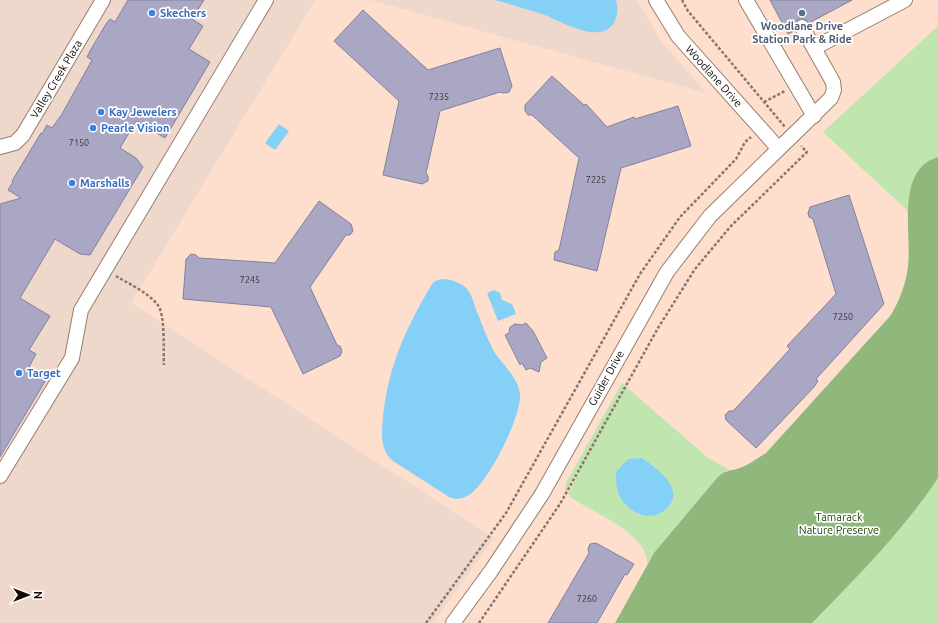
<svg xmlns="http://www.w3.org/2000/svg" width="938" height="623" font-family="Ubuntu,sans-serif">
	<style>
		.commercial { fill: #eed7cb }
		.green { fill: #c0e5ae }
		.forest { fill: #90b87d }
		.water { fill: #84d0f6 }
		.building { fill: #a9a7c4; stroke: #82819d }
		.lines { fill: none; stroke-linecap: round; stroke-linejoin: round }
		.minor-casing { stroke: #987d6d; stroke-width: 16 }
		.path { stroke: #8a766a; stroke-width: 2.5; stroke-dasharray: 3 2; stroke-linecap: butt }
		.minor { stroke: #fff; stroke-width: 14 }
		.shop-dot { fill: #3f7fe0; stroke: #fff; stroke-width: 1.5 }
		.service-dot { fill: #5c6f8a; stroke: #fff; stroke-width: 1.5 }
		.labels { text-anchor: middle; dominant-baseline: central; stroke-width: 3.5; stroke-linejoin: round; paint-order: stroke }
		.number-label { font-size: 9px; fill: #393235 }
		.shop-label { font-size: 11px; font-weight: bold; fill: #366cbe; stroke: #fff; text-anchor: start }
		.service-label { font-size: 11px; font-weight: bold; fill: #4e5e75; stroke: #fff }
		.street-label { font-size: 11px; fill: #140b05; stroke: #fff }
		.park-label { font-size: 11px; fill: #224607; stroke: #fff }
	</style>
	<rect width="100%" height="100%" fill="#fedfcd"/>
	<path class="commercial" d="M0 0H315L131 303 494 538 433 623H0Z
		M370 0H637L660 40 706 93Z"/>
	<path class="green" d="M938 26V239L823 132Z
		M938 266V623H618L666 539 647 564C649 534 592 512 570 497L568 493 580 470 578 469 565 493V486L568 479 622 383 708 458 730 470 725 471 736 490Z"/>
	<path class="forest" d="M938 157V478C902 532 857 577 812 623H615L654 553 717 478C724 470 731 471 740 468 750 464 758 458 766 453L891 315C900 299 906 284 908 266 912 233 895 170 938 157Z"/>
	<path class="water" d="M494 0H616C618 8 618 17 613 24 599 45 559 20 542 14 526 9 510 4 494 0Z
		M279 124 289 131 275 150 265 143Z
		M442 279C451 279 462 283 467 289 473 296 474 306 478 314 483 327 488 341 495 353 504 366 518 378 520 394 522 416 488 483 469 495 463 499 456 500 449 497L393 461C379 449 382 433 383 416 389 364 406 328 432 284L435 281Z
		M494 290 500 293 502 300 512 304 516 314 498 321 487 293Z
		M642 458C653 466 670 477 673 492 674 497 672 503 669 506 654 523 634 516 622 500 616 492 616 481 616 472L628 459Z"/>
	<path class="building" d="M128 0H204L192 19 203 26 189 49 210 62 165 138 136 121 120 148 136 158 143 167 90 255 80 254 55 239 20 298 50 316 29 350 36 354 29 367 47 378 0 457V204L21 198 8 190 13 182 12 181 41 133 42 134 47 125 52 128 62 114 92 60 87 57 90 51 106 24 110 19 115 22Z
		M770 0H852L809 23 806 20 798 19 795 23 794 31 788 34Z
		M363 10 428 70 500 48 512 86 509 92 504 93 500 92 440 111 426 173 428 176V181L422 184 383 175 399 101 334 41Z
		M552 76 584 105 586 104 607 127 634 117 635 119 678 106 691 146 621 168 597 271 554 260 555 252 559 250 579 158 532 115H528L525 111V105Z
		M849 195 884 304 816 379 818 381 814 387 756 448 726 420 725 415 729 411H733L750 393 790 349 787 346 836 294 813 219 809 217 808 213 810 207Z
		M319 201 351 224 353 231 350 235H346L310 287 337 345 340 346 342 351 340 356 303 374 271 307 183 299 186 259 191 254 196 255 199 258 275 263Z
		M526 323 533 331 547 358 541 362 539 372 530 368 526 370 522 363 520 365 505 335 509 333 510 327 515 324 522 325Z
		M596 543 634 564 627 575 625 574 597 623H548L589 553 588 549 590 544Z"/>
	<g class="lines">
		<g class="minor-casing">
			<path id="minor" d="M656 0 678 36 778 148
				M746 0 814 116
				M814 48 905 0
				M0 147 15 143 23 135 103 0
				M0 476 72 358 81 310 266 0
				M453 623 491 571 542 494 667 272 710 216 831 98 834 90 833 82 802 27"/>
		</g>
		<path class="path" d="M682 0 688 11 785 127
			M764 102 785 91
			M116 276C129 284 147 292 157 304 166 314 163 351 164 365
			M426 623 506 513 640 274 680 217 736 159 745 142 751 137
			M479 623 560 504 658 328 695 269 731 226 807 152 801 146"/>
		<use href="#minor" class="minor"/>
	</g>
	<g class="shop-dot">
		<circle cx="152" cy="13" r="4"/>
		<circle cx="101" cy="112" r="4"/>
		<circle cx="93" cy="128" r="4"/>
		<circle cx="72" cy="183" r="4"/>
		<circle cx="19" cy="373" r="4"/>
	</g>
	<circle class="service-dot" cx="802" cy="13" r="4"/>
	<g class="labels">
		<g class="number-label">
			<text x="439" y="97">7235</text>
			<text x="79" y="143">7150</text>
			<text x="596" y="180">7225</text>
			<text x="250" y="280">7245</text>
			<text x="843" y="317">7250</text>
			<text x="587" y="599">7260</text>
		</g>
		<g class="shop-label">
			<text x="160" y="13">Skechers</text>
			<text x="109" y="112">Kay Jewelers</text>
			<text x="101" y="128">Pearle Vision</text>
			<text x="80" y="183">Marshalls</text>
			<text x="27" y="373">Target</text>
		</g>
		<g class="service-label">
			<text x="802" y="26">Woodlane Drive<tspan x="802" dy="13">Station Park &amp; Ride</tspan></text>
		</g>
		<g class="street-label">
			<text transform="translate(714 76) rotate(48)">Woodlane Drive</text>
			<text transform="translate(56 79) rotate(-59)">Valley Creek Plaza</text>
			<text transform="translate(606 378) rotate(-61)">Guider Drive</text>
		</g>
		<g class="park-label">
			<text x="839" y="517">Tamarack<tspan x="839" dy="13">Nature Preserve</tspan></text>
		</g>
	</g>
	<g transform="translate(28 595) rotate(90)" stroke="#ffffff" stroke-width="3" paint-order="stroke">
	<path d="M0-3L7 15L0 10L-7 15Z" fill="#140b05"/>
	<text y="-6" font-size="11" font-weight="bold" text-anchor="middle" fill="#140b05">N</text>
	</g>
</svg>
